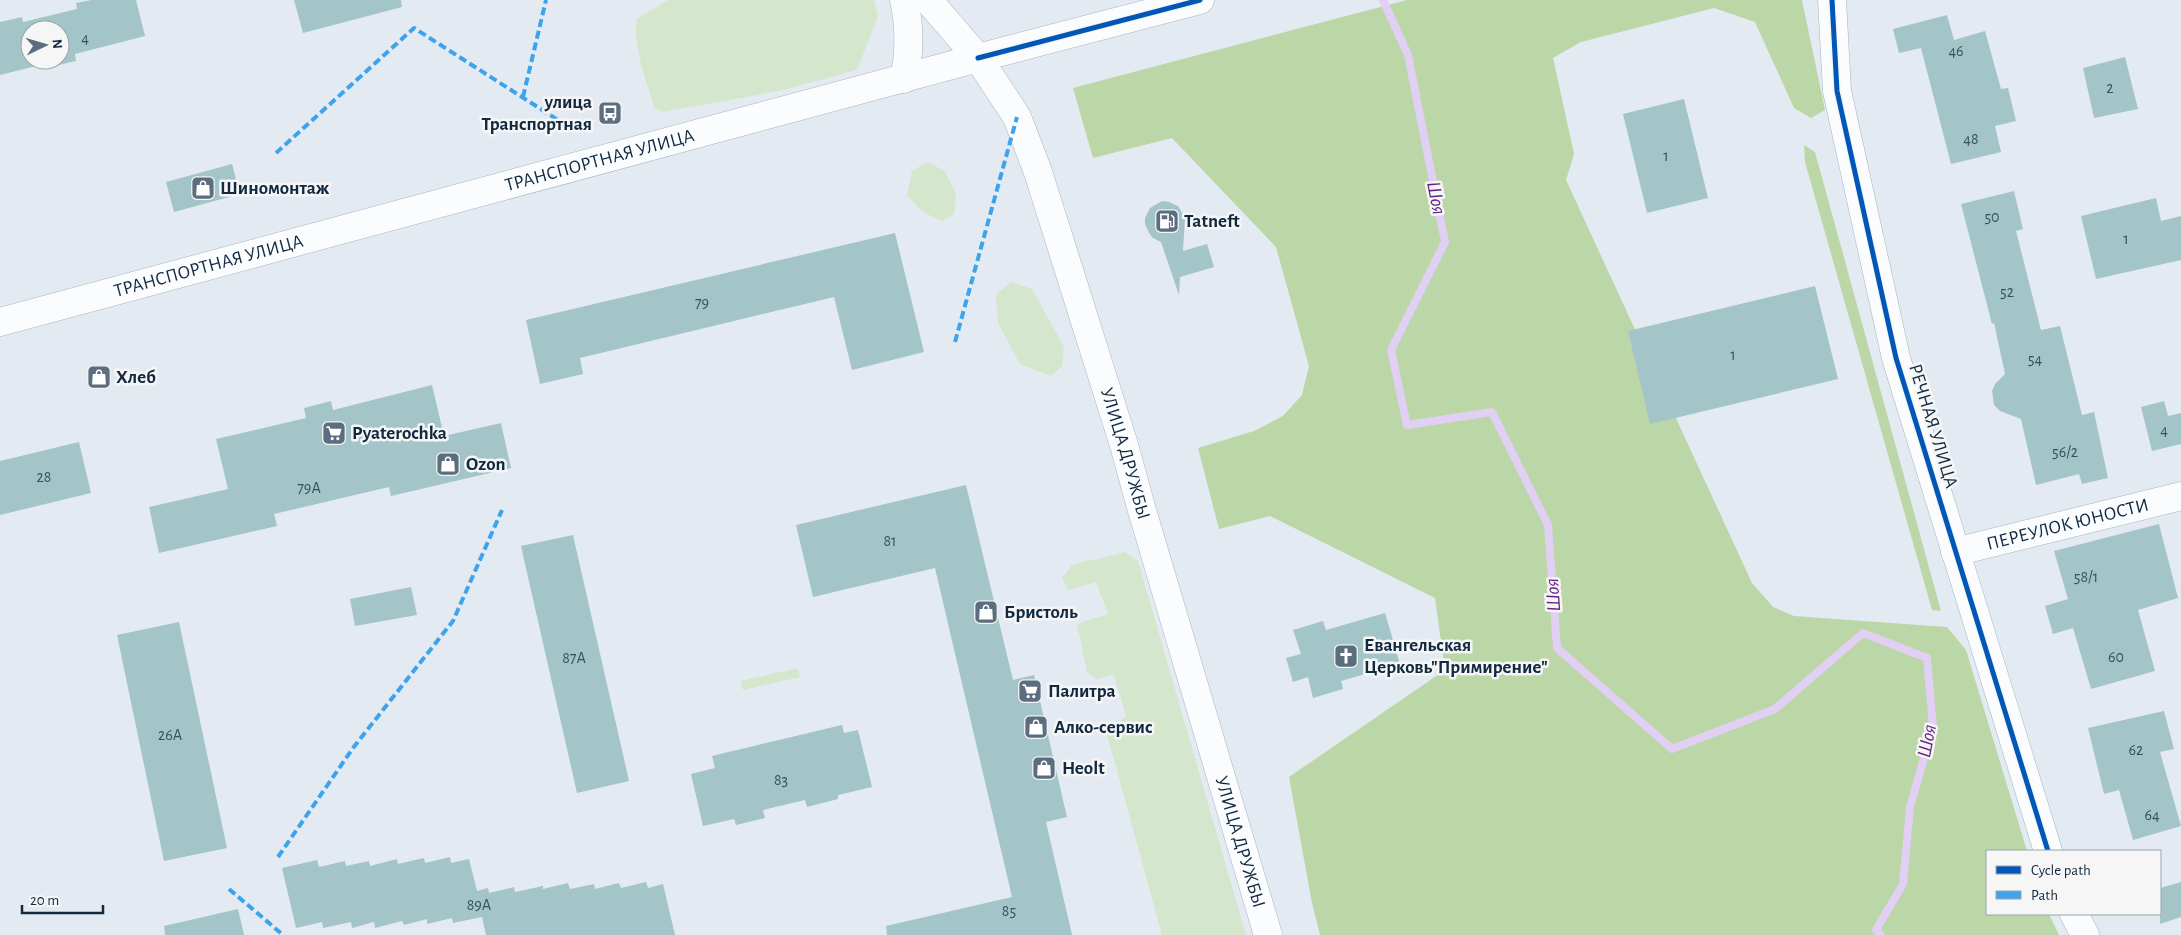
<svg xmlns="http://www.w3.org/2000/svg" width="2181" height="935" font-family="'Alegreya Sans',sans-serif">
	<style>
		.green { fill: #d4e6cb }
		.forest { fill: #bbd6a7 }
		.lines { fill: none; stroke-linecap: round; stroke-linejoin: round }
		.stream { stroke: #e1cff4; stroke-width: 8 }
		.building { fill: #a3c5c7; fill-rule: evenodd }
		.minor-casing { stroke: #a6b4c2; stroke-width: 29 }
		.major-casing { stroke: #a6b4c2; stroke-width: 29 }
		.minor { stroke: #fbfcfd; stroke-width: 28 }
		.major { stroke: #fbfcfd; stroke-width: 28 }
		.quiet { stroke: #3da3ec; stroke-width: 4; stroke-dasharray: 8 4; stroke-linecap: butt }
		.cycleway-casing { stroke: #f6f6f6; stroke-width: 8 }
		.cycleway { stroke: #0057b8; stroke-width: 5 }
		.labels { text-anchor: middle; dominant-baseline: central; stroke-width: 5; stroke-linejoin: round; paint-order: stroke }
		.number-label { font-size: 16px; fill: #365062 }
		.poi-label { font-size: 19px; font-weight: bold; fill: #112941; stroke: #f6f6f6; text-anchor: start }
		.street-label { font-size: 19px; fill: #112941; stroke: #f6f6f6 }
		.water-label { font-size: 20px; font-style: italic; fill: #612284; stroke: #f6f6f6 }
	</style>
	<rect width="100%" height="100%" fill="#e4eaf1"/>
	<path class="green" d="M668 0H874L878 16 857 70 779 91 662 112 654 107C647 83 632 44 637 19Z
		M927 162 945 171 956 194 954 214 942 221 923 212 907 195 912 171Z
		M1011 282 1032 289 1064 347 1062 366 1051 376 1020 364 998 323 996 295Z
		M1125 552 1138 561 1246 935H1162L1107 734 1126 716 1114 675 1096 679 1087 672 1077 624 1108 614 1096 582 1068 590 1062 578 1072 565Z
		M798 668 800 677 743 690 741 681Z"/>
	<path class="forest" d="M1407 0H1802L1825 110 1811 118 1794 108 1755 22 1714 8 1581 42 1553 58 1574 154 1566 180 1752 583 1773 607 1794 616 1947 627 1966 650 2027 851H1987V914H2049L2059 935H1320L1312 903 1289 777 1445 670 1435 598 1270 516 1219 529 1198 448 1254 431 1283 416 1302 395 1309 366 1276 247 1172 138 1093 158 1073 88Z
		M1804 145 1815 152 1941 611 1932 610 1805 162Z"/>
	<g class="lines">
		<path class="stream" d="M1383 0 1408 55 1445 242 1391 350 1407 425 1492 412 1548 525 1557 648 1672 749 1775 709 1863 633 1927 658 1933 727 1910 807 1903 884 1876 930 1881 935"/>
	</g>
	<path class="building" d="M91 0H136L145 36 75 54 76 61 49 67 48 63 0 75V22L22 17 23 22 77 9 76 3ZM30 30H60V60H30Z
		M294 0H401L402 7 303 33Z
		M1947 15 1954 40 1985 31 2001 89 2008 88 2016 121 1995 126 2001 152 1951 164 1921 48 1899 53 1893 29Z
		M2125 57 2138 109 2094 118 2083 68Z
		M1684 99 1708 198 1647 213 1623 114Z
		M232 164 240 194 174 212 166 182Z
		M2014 191 2023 229 2016 231 2041 330 2060 326 2082 415 2094 412 2108 478 2082 484 2079 474 2036 485 2021 419 2000 411 1994 405 1992 391 1995 384 2005 374 1994 323 1992 324 1961 204Z
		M2156 198 2161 221 2181 216V260L2096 279 2081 216Z
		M1162 201 1169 202 1178 206 1185 218 1183 251 1207 244 1214 267 1180 277 1179 295 1161 242 1153 238 1149 233 1145 224V218L1150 208Z
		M895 233 924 352 852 370 834 297 580 358 583 374 540 384 526 320Z
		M1815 286 1838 379 1650 424 1628 331Z
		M432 385 444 436 501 423 511 468 391 496 389 487 274 514 277 526 159 553 149 507 228 489 216 439 306 418 304 408 331 401 333 410Z
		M2164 401 2168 416 2181 413V444L2152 451 2141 407Z
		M79 442 91 493 0 515V461Z
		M966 485 1013 680 1034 675 1067 817 1046 822 1072 935H887L886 926 1012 897 935 568 813 597 796 525Z
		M2159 524 2178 598 2138 610 2155 671 2091 689 2073 628 2053 634 2045 606 2068 599 2054 551Z
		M573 535 629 781 577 793 521 546Z
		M411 587 417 615 355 626 350 599Z
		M1385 613 1400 664 1341 681 1343 689 1313 698 1308 677 1293 682 1286 658 1301 654 1293 630 1323 621 1326 630Z
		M179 622 227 848 164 861 117 635Z
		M2164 711 2174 749 2160 752 2181 826 2133 840 2119 790 2104 794 2088 728Z
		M842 725 844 733 858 730 872 787 838 795V799L807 807 805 800 763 810 765 818 736 825 734 819 703 826 691 774 715 768 712 756Z
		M450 857 451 863 469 859 477 891 488 888 489 893 514 887 515 892 543 886V889L568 883 570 889 594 884 595 889 619 883 621 888 646 882 648 888 663 884 675 935H486L482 917 453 923 452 918 427 924V919L404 925 402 921 375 928 374 922 352 928 351 922 323 928 322 922 296 928 282 868 317 860 319 867 345 861 346 866 369 861 370 866 397 859 398 864 424 858 425 863Z
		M2181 882V917L2160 924V888Z
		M238 909 244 935H165L164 926Z"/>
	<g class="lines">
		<g class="minor-casing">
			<g id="minor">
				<path d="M1832 0 1837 91 1896 358 2048 851"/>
				<path d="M978 58 1200 0"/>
				<path id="s1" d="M1955 552 2181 496"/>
				<path d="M2074 914 2085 935"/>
			</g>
		</g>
		<g class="major-casing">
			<g id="major">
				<path id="s2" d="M928 0 978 58 1017 117 1038 172 1124 445 1141 507 1268 935"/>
				<path d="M904 79C910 52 910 27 904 0"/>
				<path id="s3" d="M0 322 978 58"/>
			</g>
		</g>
		<use href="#minor" class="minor"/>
		<use href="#major" class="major"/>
		<path class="quiet" d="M523 97 546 0
			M276 153 414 28 572 129
			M955 342 1017 117
			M278 857 353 748 453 621 502 510
			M229 889 283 935"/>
		<g class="cycleway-casing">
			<path id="cycleway" d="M1832 0 1837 91 1896 358 2048 851
				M978 58 1200 0"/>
		</g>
		<use href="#cycleway" class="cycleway"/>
	</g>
	<defs>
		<g id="bus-square" transform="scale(1.25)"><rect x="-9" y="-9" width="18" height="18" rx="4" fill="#5b6d7f" stroke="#f6f6f6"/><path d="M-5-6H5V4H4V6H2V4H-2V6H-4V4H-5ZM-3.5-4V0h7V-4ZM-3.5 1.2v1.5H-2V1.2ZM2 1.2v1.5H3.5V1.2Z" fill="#fff"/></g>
		<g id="shop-square" transform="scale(1.25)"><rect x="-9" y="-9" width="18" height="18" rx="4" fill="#5b6d7f" stroke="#f6f6f6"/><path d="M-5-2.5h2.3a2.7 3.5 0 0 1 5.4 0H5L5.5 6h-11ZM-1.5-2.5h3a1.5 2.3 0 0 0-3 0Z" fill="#fff"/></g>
		<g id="fuel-square" transform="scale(1.25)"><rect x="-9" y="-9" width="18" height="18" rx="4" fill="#5b6d7f" stroke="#f6f6f6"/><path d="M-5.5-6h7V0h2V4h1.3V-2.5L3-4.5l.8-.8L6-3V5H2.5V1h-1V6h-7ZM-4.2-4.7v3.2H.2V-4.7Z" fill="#fff"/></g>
		<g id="supermarket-square" transform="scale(1.25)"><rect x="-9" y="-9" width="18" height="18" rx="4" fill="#5b6d7f" stroke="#f6f6f6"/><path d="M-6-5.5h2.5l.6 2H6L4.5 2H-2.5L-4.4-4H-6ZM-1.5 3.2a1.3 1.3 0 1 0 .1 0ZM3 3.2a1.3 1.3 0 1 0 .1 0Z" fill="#fff"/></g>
		<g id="church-square" transform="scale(1.25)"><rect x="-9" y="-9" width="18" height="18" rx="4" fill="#5b6d7f" stroke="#f6f6f6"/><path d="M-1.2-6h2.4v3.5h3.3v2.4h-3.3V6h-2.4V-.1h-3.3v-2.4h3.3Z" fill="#fff"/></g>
	</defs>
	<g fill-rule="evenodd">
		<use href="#bus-square" x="610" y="113"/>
		<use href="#shop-square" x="203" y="188"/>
		<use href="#fuel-square" x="1167" y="221"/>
		<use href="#shop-square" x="99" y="377"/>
		<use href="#supermarket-square" x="334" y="433"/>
		<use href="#shop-square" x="448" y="464"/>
		<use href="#shop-square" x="986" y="612"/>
		<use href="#church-square" x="1346" y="656"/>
		<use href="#supermarket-square" x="1030" y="691"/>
		<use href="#shop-square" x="1036" y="727"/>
		<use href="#shop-square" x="1044" y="768"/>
	</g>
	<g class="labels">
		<g class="number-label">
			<text x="85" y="38">4</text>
			<text x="1956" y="51">46</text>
			<text x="2110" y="88">2</text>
			<text x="1971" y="139">48</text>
			<text x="1666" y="156">1</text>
			<text x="1992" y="217">50</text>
			<text x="2126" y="239">1</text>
			<text x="2007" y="292">52</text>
			<text x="702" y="303">79</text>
			<text x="1733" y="355">1</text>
			<text x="2035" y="359">54</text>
			<text x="2164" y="430">4</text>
			<text x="2065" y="452">56/2</text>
			<text x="44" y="477">28</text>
			<text x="309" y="488">79А</text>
			<text x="890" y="541">81</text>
			<text x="2086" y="577">58/1</text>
			<text x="2116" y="657">60</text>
			<text x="574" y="658">87А</text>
			<text x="170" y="735">26А</text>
			<text x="2136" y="750">62</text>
			<text x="781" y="780">83</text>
			<text x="2152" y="815">64</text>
			<text x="479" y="905">89А</text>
			<text x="1009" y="911">85</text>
		</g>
		<g class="poi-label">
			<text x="592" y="102" text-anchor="end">улица<tspan x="592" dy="22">Транспортная</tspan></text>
			<text x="220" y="188">Шиномонтаж</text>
			<text x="1184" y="221">Tatneft</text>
			<text x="116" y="377">Хлеб</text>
			<text x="352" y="433">Pyaterochka</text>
			<text x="466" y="464">Ozon</text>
			<text x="1004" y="612">Бристоль</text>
			<text x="1364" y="645">Евангельская<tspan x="1364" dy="22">Церковь"Примирение"</tspan></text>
			<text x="1048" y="691">Палитра</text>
			<text x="1054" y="727">Алко-сервис</text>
			<text x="1062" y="768">Heolt</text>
		</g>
		<g class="street-label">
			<text stroke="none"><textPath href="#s3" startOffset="621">ТРАНСПОРТНАЯ УЛИЦА</textPath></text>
			<text stroke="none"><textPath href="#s3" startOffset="216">ТРАНСПОРТНАЯ УЛИЦА</textPath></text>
			<text transform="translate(1933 426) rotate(73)">РЕЧНАЯ УЛИЦА</text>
			<text stroke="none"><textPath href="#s2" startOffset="501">УЛИЦА ДРУЖБЫ</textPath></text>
			<text stroke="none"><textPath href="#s1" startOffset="116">ПЕРЕУЛОК ЮНОСТИ</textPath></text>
			<text stroke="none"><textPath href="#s2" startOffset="906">УЛИЦА ДРУЖБЫ</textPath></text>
		</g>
		<g class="water-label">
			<text transform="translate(1436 198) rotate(79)">Шоя</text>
			<text transform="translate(1553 595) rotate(-94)">Шоя</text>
			<text transform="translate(1927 741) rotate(-79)">Шоя</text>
		</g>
	</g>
	<rect x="1986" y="850" width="175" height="65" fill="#f6f6f6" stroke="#9aa4ae"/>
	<rect x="1996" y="866" width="25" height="8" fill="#0057b8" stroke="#9aa4ae"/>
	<text x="2031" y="875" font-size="15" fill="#112941">Cycle path</text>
	<rect x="1996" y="891" width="25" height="8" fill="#3da3ec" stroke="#9aa4ae"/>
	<text x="2031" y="900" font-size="15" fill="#112941">Path</text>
	<g transform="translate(45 45) rotate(85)"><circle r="24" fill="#f6f6f6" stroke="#9aa4ae"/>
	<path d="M0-4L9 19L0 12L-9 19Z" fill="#5b6d7f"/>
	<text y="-8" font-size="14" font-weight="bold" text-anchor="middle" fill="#112941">N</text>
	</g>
	<path d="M22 905v8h81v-8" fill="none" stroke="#112941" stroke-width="2.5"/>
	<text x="30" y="905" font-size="15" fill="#112941" stroke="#f6f6f6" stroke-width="4" paint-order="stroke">20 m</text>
</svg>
